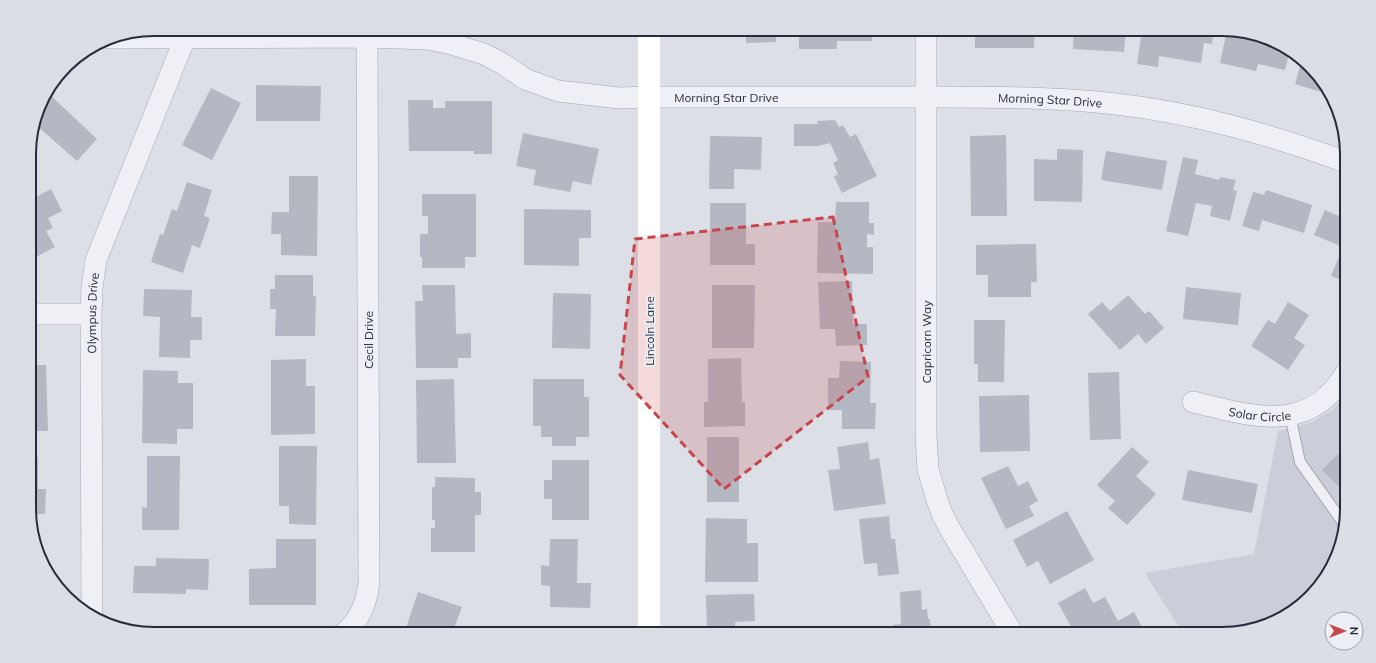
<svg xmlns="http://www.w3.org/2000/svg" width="1376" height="663" font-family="Mulish,sans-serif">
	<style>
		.built { fill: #cbced8 }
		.building { fill: #b4b8c2 }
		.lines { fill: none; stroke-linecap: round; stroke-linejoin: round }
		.lane-casing { stroke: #a3a6b0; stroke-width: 12 }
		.street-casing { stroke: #a3a6b0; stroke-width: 22 }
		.lane { stroke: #eff0f5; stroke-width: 10 }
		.street { stroke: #eff0f5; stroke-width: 21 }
		.secondary { stroke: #fff; stroke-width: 22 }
		.marked { fill: #c7464c; fill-opacity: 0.2; stroke: #c7464c; stroke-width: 3; stroke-dasharray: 8 5; stroke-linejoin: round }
		.labels { text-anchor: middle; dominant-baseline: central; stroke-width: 3.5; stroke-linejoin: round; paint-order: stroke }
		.street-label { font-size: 12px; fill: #272c3c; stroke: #eceef4 }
		.rim { fill: none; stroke: #272c3c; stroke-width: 2 }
	</style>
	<rect width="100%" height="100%" fill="#dddfe6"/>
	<path class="built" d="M1347 393V509L1337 557 1321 585 1292 613 1230 634H1183L1145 573 1254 554 1278 431 1312 422 1332 410Z"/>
	<path class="building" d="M537 29H601V37H537Z
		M710 29H776V42L746 43V35L710 36Z
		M799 29H872V41H837V49H799Z
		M975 29H1035L1034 48H975Z
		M1074 29H1126L1124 52 1073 49Z
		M1142 29H1214L1212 44 1204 43 1201 63 1159 56 1158 67 1137 64Z
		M1227 30 1270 39 1289 53 1285 70 1258 64 1256 71 1220 63Z
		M1301 63 1321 78 1328 94 1295 84Z
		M256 85 321 86 320 121H256Z
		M211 88 241 103 212 160 182 145Z
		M47 92 97 139 77 161 35 124 42 99Z
		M408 100H433V108H445V101H492V154H474V151H409Z
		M835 120 839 127 843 125 850 137 856 134 877 176 842 193 834 177 838 174 833 163 838 160 830 143 818 146H794V124H818L817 121Z
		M523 133 599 149 591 185 573 181 570 192 533 185 536 170 516 166Z
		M1006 135 1007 216H971L970 136Z
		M710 136 762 137 761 170 734 169V189H709Z
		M1057 149 1083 150 1082 202 1034 201V159L1057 160Z
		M1106 151 1167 161 1162 190 1101 180Z
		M1183 157 1198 160 1195 174 1219 180 1220 177 1236 180 1233 190 1237 191 1230 221 1210 216 1212 206 1196 203 1188 236 1166 231Z
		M289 176H318L317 256 281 255V234H271L272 212H289Z
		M187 182 212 190 204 216 210 218 200 248 192 245 183 273 151 262 160 234 163 235 172 209 177 211Z
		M51 189 62 211 48 218 53 228 46 231 55 247 30 260 29 194 32 199Z
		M1266 190 1312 205 1304 233 1262 220 1259 231 1242 226 1253 192 1264 195Z
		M422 194H476V257H465V268H422V257H420V234H428V216H422Z
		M836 202H869V223H874V235L867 234V247H873V274L817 273 818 222H835Z
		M710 203H746V244H755V265H710Z
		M524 209 591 210V238H579V266L524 265Z
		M1325 210 1346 219V282L1331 276 1343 247 1314 235Z
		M1036 244 1037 282H1031V297H988V275H976V245Z
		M275 275H313V296H316L315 336H275L276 309H270V289H275Z
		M852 281 853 324H867V345L836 346 835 329H820L818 282Z
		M422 285H455L456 334 471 333V358H458V368H416L415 301H423Z
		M712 285H755L754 348H712Z
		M1186 287 1241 293 1238 325 1183 319Z
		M144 289 192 290 191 317H202V340H190V358L159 357 160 317 143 316Z
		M553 293 591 294 590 349 552 348Z
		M1128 295 1145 314 1149 311 1164 328 1146 344 1138 334 1120 350 1088 314 1102 302 1110 311Z
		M1288 302 1309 315 1294 338 1305 345 1288 370 1251 346 1268 320 1275 324Z
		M974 320H1005L1004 382H978V364H974Z
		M741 358 742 402H745V426L704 427V402H708V359Z
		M306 359V386H315V434L271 435V360Z
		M840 361 871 362 870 403H876L875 429H842V410H828V378H839Z
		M30 365H46L48 431H30Z
		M143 370 178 371V383H193V429H177V444L142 443Z
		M1119 372 1121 439 1090 440 1088 373Z
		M454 379 456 463H417L416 380Z
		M533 379H584V397H589V437H576V446H552V437H541V426H533Z
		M1029 395 1030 451 980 452 979 396Z
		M707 437H739V502H707Z
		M868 442 870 460 879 458 886 504 834 511 828 470 840 469 837 447Z
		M1347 445V495L1322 470Z
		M279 446H317L316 525 289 524V506H279Z
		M1132 447 1149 462 1136 476 1156 494 1127 525 1108 508 1115 501 1097 485Z
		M147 456H180L179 530H142V507L147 508Z
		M30 457H38V489H46L45 514H30Z
		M552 460H589V520H552V499H544V480H552Z
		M1008 466 1018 486 1028 481 1038 501 1029 506 1034 516 1006 529 981 478Z
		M1188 470 1258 484 1252 513 1182 500Z
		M435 477 475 478V492H481V515H475V552H431V528H435V520H432V487H435Z
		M1067 511 1094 560 1050 584 1038 561 1027 567 1013 540Z
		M889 516 891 539H895L899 574 878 576 877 563 864 564 859 519Z
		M706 518 747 519V543H758V582H705Z
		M276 539H316V605H249V569L276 568Z
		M550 539H578L577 583H591L590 608 550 607V586L541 585V565L549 566Z
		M156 558 209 559 208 590 186 589V594L133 593 134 566H156Z
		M1085 588 1093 603 1105 597 1118 621 1134 612 1146 634H1121L1117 626 1103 634H1075L1058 603Z
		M921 590 922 610 927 609 928 619H930L931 634H894L893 625 901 624 900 592Z
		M418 592 462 607 452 634H404Z
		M754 594 755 621 735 622V634H707L706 595Z
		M542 629H589V634H542Z"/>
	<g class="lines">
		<g class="lane-casing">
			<path id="lane" d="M1290 415 1300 462 1344 524"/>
		</g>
		<g class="street-casing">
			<g id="street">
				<path d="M926 29V436L928 469 937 500 943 516 950 529 1013 634"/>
				<path id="s1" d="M110 38 367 37 428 39 448 43 484 54 503 64 525 79 558 91 619 98 649 97C734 97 819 97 904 97 975 97 1046 96 1116 104 1196 113 1271 135 1346 162"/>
				<path d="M30 314H91"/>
				<path id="s2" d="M1193 402C1252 416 1310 436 1347 371"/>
				<path id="s3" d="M92 614 91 314 92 288 96 260 185 38V29"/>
				<path d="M343 634C360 621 367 602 369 582L367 37"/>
			</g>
		</g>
		<use href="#lane" class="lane"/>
		<use href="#street" class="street"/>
		<path class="secondary" d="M649 634V29"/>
	</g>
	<path class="marked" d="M833 217 868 377 724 489 620 375 635 239Z"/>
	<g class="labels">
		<g class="street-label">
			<text stroke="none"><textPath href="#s1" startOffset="628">Morning Star Drive</textPath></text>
			<text stroke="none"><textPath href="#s1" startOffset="952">Morning Star Drive</textPath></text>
			<text stroke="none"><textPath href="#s3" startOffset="301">Olympus Drive</textPath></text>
			<text transform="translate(649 331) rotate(-90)">Lincoln Lane</text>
			<text transform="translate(368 340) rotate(-90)">Cecil Drive</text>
			<text transform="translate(926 342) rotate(-90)">Capricorn Way</text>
			<text stroke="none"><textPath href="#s2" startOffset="68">Solar Circle</textPath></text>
		</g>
	</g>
	<path d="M0 0H1376V663H0ZM154 36H1222A118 118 0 0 1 1340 154V509A118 118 0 0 1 1222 627H154A118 118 0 0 1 36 509V154A118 118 0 0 1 154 36Z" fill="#dcdee5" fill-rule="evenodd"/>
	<path class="rim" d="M154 36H1222A118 118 0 0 1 1340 154V509A118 118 0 0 1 1222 627H154A118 118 0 0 1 36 509V154A118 118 0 0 1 154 36Z"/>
	<g transform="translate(1344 631) rotate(90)"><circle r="19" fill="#eceef4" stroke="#9da0aa"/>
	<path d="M0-3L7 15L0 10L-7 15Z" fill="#c7464c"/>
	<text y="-6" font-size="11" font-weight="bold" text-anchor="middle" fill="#272c3c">N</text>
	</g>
</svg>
